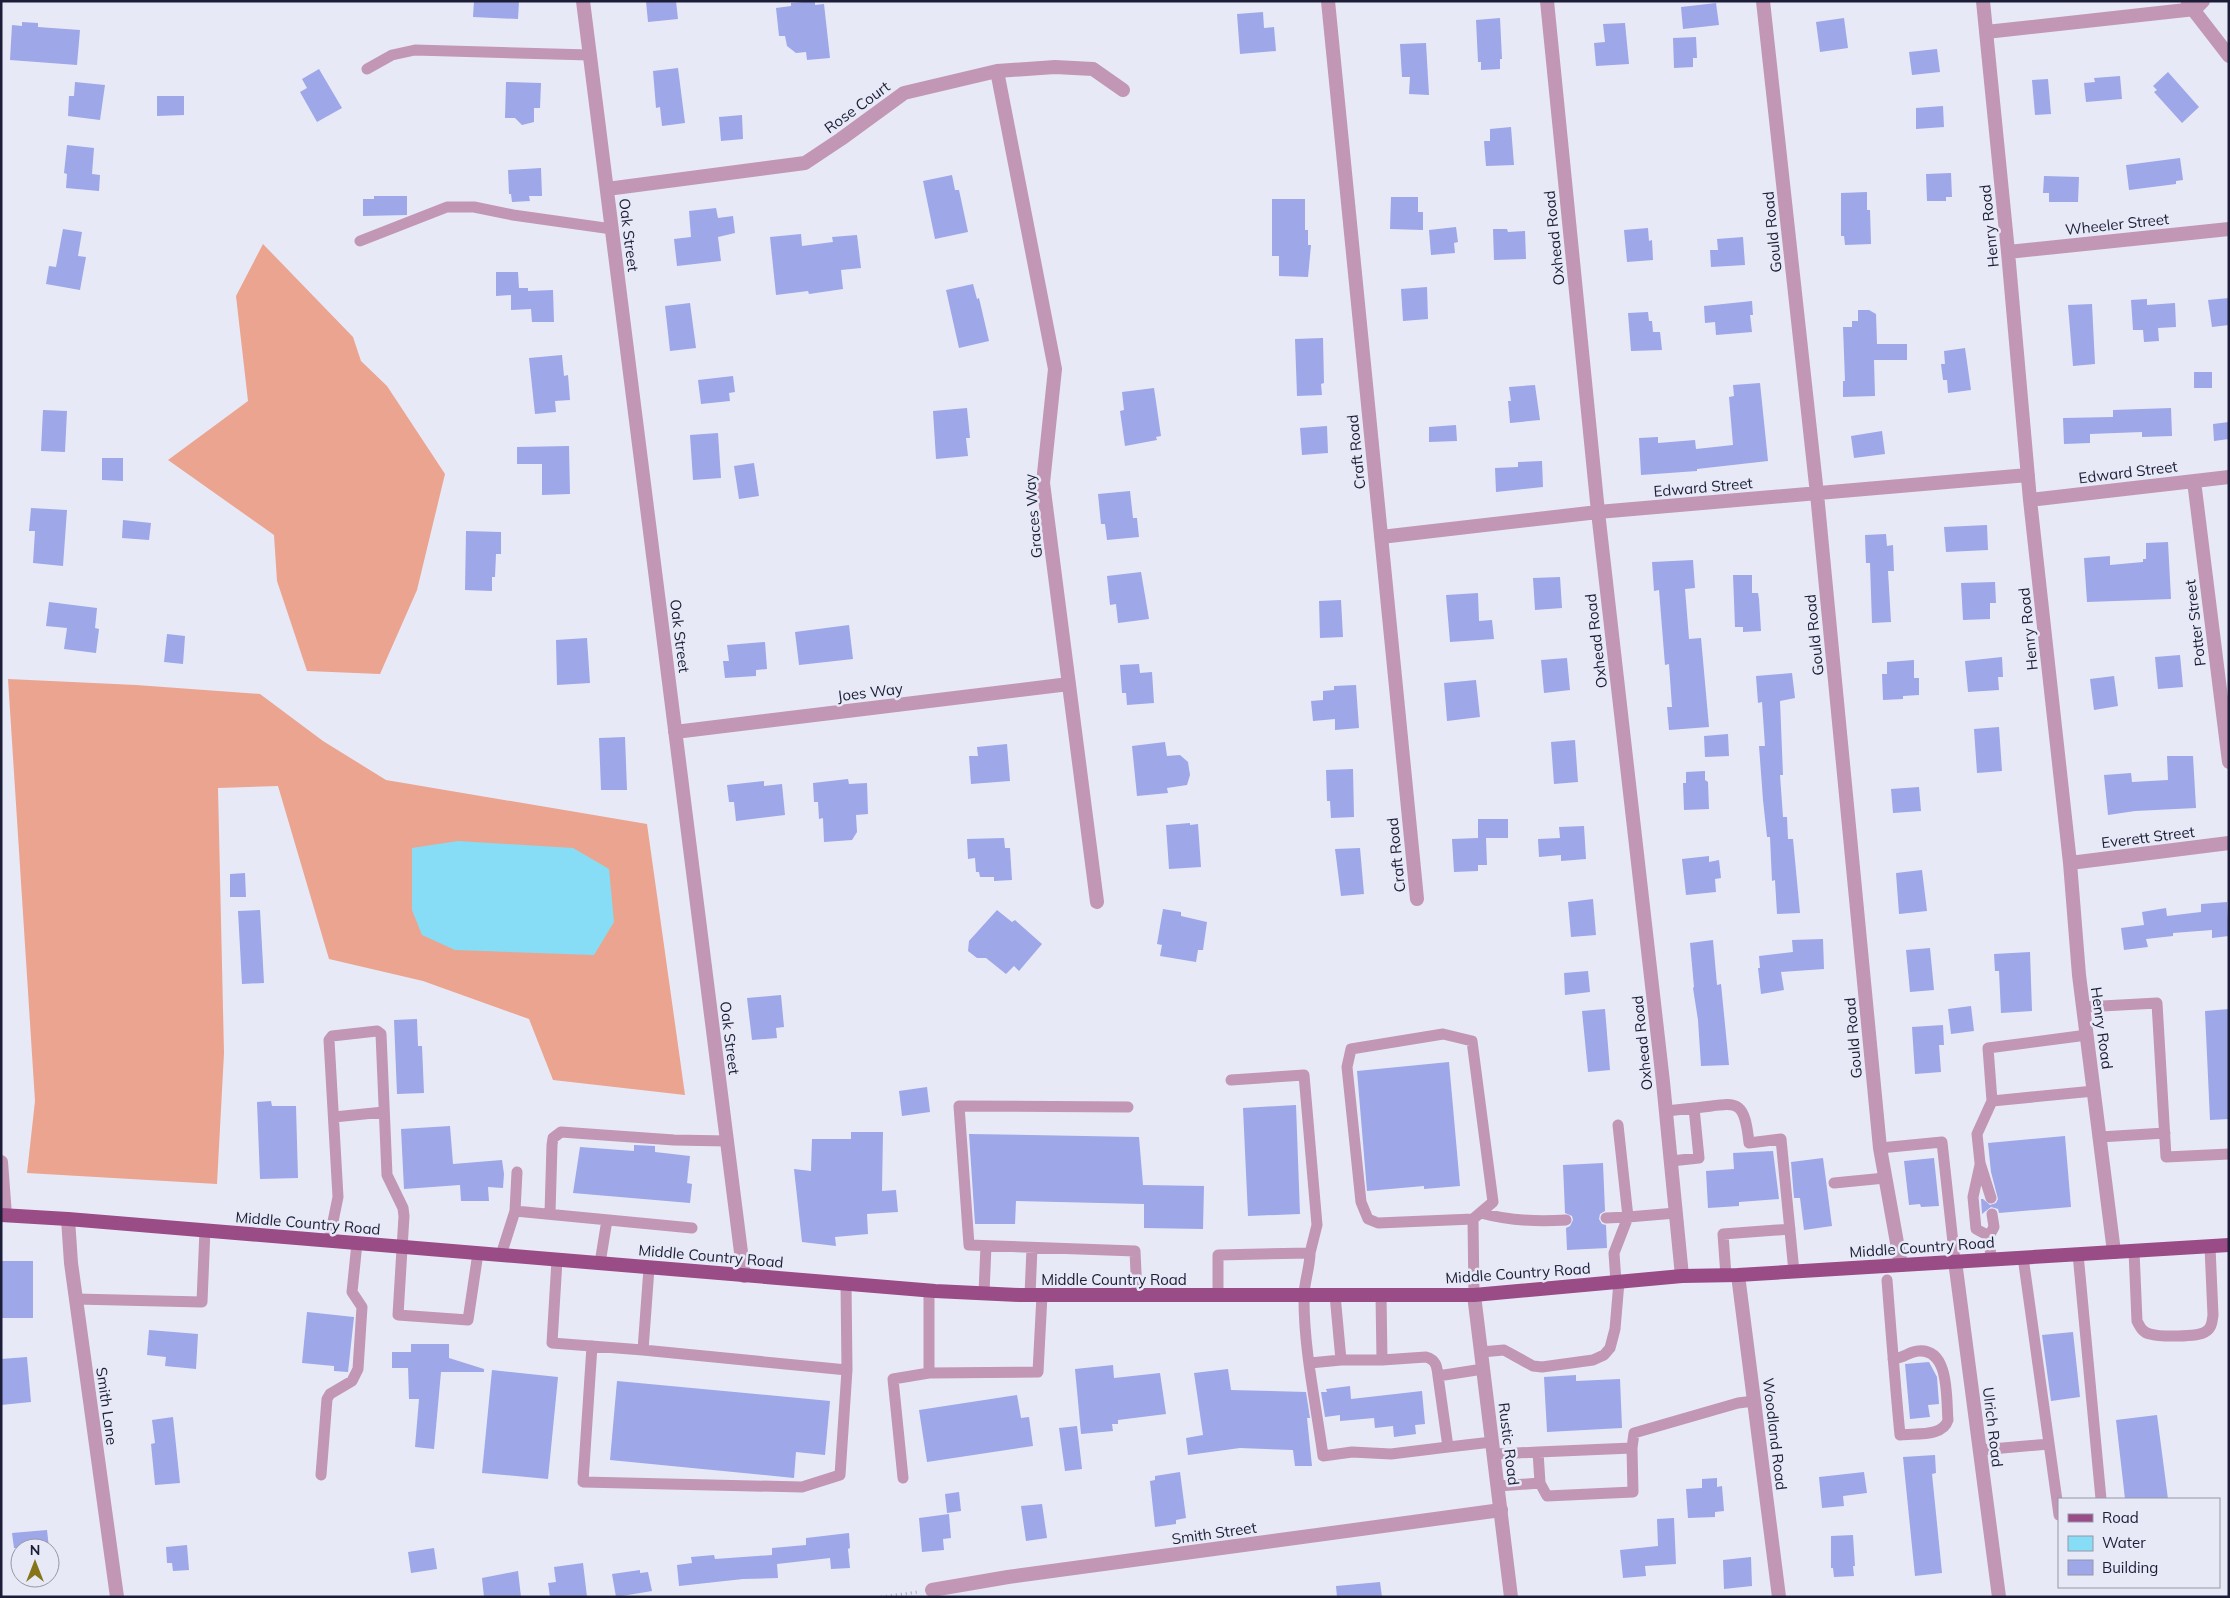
<svg xmlns="http://www.w3.org/2000/svg" width="2230" height="1598" font-family="Mulish,sans-serif">
	<style>
		.forest { fill: #eba48f }
		.water { fill: #87ddf6 }
		.building { fill: #9ea7e8 }
		.lines { fill: none; stroke-linecap: round; stroke-linejoin: round }
		.path { stroke: #a9abbc; stroke-width: 3; stroke-dasharray: 1 4; stroke-linecap: butt }
		.service { stroke: #c296b5; stroke-width: 11 }
		.minor { stroke: #c296b5; stroke-width: 14 }
		.tertiary { stroke: #c296b5; stroke-width: 14 }
		.primary { stroke: #9a4c86; stroke-width: 14 }
		.labels { text-anchor: middle; dominant-baseline: central; stroke-width: 5; stroke-linejoin: round; paint-order: stroke }
		.street-label { font-size: 15px; fill: #1c1e37; stroke: #e7e9f7 }
	</style>
	<rect width="100%" height="100%" fill="#e7e9f7"/>
	<path class="forest" d="M263 244 353 337 361 361 387 386 445 474 417 590 380 674 307 671 277 581 274 535 168 460 248 401 236 296Z
		M8 679 136 685 260 694 323 741 386 780 647 824 685 1095 553 1080 529 1019 423 981 329 959 278 786 218 788 224 1053 217 1184 27 1173 35 1101Z"/>
	<path class="water" d="M458 841 573 848 609 869 614 922 594 955 455 950 422 935 412 910V848Z"/>
	<path class="building" d="M474 1H519L518 19 473 17Z
		M646 1H676L678 19 648 22Z
		M815 1V5L824 4 830 58 807 60 806 52 796 53 787 46 785 36H779L776 8 791 6V3Z
		M1716 3 1719 25 1683 29 1681 7Z
		M1263 12 1264 28 1274 27 1276 51 1240 54 1237 14Z
		M1500 18 1502 59H1500V69L1481 70V62H1478L1476 20Z
		M1844 18 1848 48 1820 52 1816 22Z
		M22 22 38 23V27L80 30 77 65 10 60 12 25 22 26Z
		M1625 23 1629 64 1596 66 1594 43 1605 42 1603 24Z
		M1696 37 1697 58H1693V67L1674 68 1673 38Z
		M1426 43 1429 95 1409 94 1410 77H1402L1400 44Z
		M1937 49 1940 72 1912 75 1909 52Z
		M678 68 685 123 662 126 660 107 656 108 653 71Z
		M319 69 342 108 317 122 300 92 307 88 302 79Z
		M2168 72 2199 107 2182 123 2154 92 2157 90 2153 86Z
		M2120 76 2122 99 2086 102 2084 83 2095 82 2094 78Z
		M2048 79 2051 114 2035 115 2032 80Z
		M75 82 105 85 100 120 68 116 69 96H74Z
		M506 82 541 83 540 108H534V122L522 125 515 118H505Z
		M157 96H184V115L157 116Z
		M1943 106 1944 127 1916 129V108Z
		M742 115 743 139 721 141 719 117Z
		M1511 127 1514 165 1486 166 1484 141H1490V129Z
		M67 145 94 148 92 174 100 175 99 191 66 188 67 174 64 173Z
		M2180 158 2183 180 2176 181V184L2129 190 2126 165Z
		M541 168 542 196H529L530 201 512 202 511 194H509L508 170Z
		M1951 173 1952 197H1946V201H1927L1926 174Z
		M952 175 955 190H959L968 232 935 239 923 181Z
		M2044 176 2079 177 2078 202H2049V193H2043Z
		M1867 192V210H1870L1871 244 1845 245 1844 236H1841V193Z
		M374 196H407V215L363 216V199H374Z
		M1391 197H1418V212H1423V230L1390 229Z
		M1272 199H1305V230H1308V245H1311L1308 277 1279 276V256H1272Z
		M716 208 718 218 733 216 735 233 718 237 721 261 677 266 674 239 691 237 689 211Z
		M1456 227 1458 242 1454 243 1455 253 1431 255 1429 230Z
		M1648 228 1649 241 1652 240 1653 260 1627 262 1624 230Z
		M63 229 82 232 78 256 86 257 80 290 46 284 49 266 56 267Z
		M1493 229H1507L1508 232 1525 231 1526 259 1494 260Z
		M801 234 802 246 833 242 832 237 857 235 861 268 841 270 843 289 809 294 808 291 776 295 770 237Z
		M1743 237 1745 265 1711 267 1710 250H1718L1717 239Z
		M496 272H518L519 288H528V291L553 290 554 322H532L531 309 511 310V295L496 296Z
		M973 284 977 299 979 298 989 341 959 348 946 290Z
		M1427 287 1428 319 1403 321 1401 289Z
		M2229 298V325L2212 327 2208 300Z
		M2147 299V305L2175 303 2176 327 2158 328 2159 341 2144 342 2143 330H2133L2131 300Z
		M1752 301 1753 315H1750L1752 332 1716 335 1715 322 1705 323 1704 306Z
		M690 303 696 348 670 351 665 306Z
		M2092 304 2095 364 2073 366 2068 305Z
		M1858 310H1869L1876 314 1877 344H1907V360H1874L1875 396 1843 397V381H1845L1843 327H1852V321H1858Z
		M1648 312 1649 321H1652L1653 332H1660L1662 350 1631 351 1628 313Z
		M1323 338 1324 383 1321 384 1322 395 1297 396 1295 339Z
		M1965 348 1971 390 1948 393 1947 380H1943L1941 364H1945L1944 351Z
		M562 355 564 376 568 375 570 400 555 401 556 412 535 414 529 358Z
		M2194 372H2212V388H2194Z
		M733 376 735 392 729 393 730 401 701 404 698 380Z
		M1760 383 1768 461 1697 469V471L1641 475 1639 438 1658 437V443L1695 440 1696 449 1733 445 1729 397 1734 396 1733 385Z
		M1535 385 1540 420 1510 423 1508 401H1511L1509 387Z
		M1154 388 1161 436 1156 437 1157 440 1125 446 1120 411 1124 410 1122 392Z
		M967 408 970 438H966L968 456 936 459 933 411Z
		M2171 408 2172 436 2142 437V432L2090 434V443L2064 444 2063 418 2113 417V410Z
		M43 410 67 411 65 452 41 451Z
		M2229 422V439L2214 441 2213 424Z
		M1456 425 1457 441 1429 442V427Z
		M1327 426 1328 453 1302 455 1300 428Z
		M1882 431 1885 454 1854 458 1851 436Z
		M718 433 721 478 693 480 690 435Z
		M569 446 570 494 542 495V464H517V447Z
		M102 458H123V481L102 480Z
		M1542 461 1543 487 1496 492 1495 468 1518 467V462Z
		M754 463 759 496 739 499 734 466Z
		M1130 491 1133 518H1137L1139 537 1107 540 1105 524H1101L1098 494Z
		M31 508 67 510 63 566 33 563 35 531H29Z
		M123 520 151 523 149 540 122 538Z
		M1987 525 1988 550 1946 552 1944 527Z
		M466 531 501 532V554H496L495 577H492V591L465 590Z
		M1886 534 1887 546 1893 545 1894 571H1888L1891 622 1872 623 1870 563H1866L1865 535Z
		M2168 542 2171 599 2087 602 2084 558 2110 556V565L2143 562V559H2146V543Z
		M1693 560 1695 588 1685 589 1689 639 1701 638 1709 727 1669 730 1667 707H1672L1669 664 1665 665 1659 590 1654 591 1652 562Z
		M1141 572 1149 619 1118 623 1116 604 1110 605 1107 576Z
		M1733 575H1752V593H1758L1759 599 1761 631 1743 632V627H1735Z
		M1560 577 1562 608 1535 610 1533 578Z
		M1995 582 1996 603H1990V619L1963 620 1961 583Z
		M1478 593 1479 621 1492 620 1494 639 1450 642 1446 595Z
		M1341 600 1343 637 1320 638 1319 601Z
		M49 602 97 608 95 628 99 629 96 653 64 649 67 628 46 626Z
		M849 625 853 659 799 665 795 632Z
		M167 634 185 636 183 664 164 662Z
		M587 638 590 683 557 685 556 640Z
		M765 642 767 669 756 670V676L725 678 723 661H729L727 645Z
		M2180 655 2183 687 2158 689 2155 657Z
		M2002 657 2003 677H1998L1999 690 1968 692 1965 661Z
		M1567 658 1570 690 1544 693 1541 660Z
		M1914 660V678H1919V695L1903 696V699L1883 700 1882 674H1887V662Z
		M1139 664 1140 673 1152 672 1154 703 1127 705 1126 693H1122L1120 665Z
		M1792 673 1795 698 1780 701 1783 775H1780L1783 817H1787L1788 839H1793L1800 913 1777 914 1775 880 1772 881 1770 837H1767L1763 800 1759 746H1765L1762 702 1758 703 1756 676Z
		M2114 676 2118 706 2094 710 2090 679Z
		M1476 680 1480 717 1447 721 1444 683Z
		M1356 685 1359 728 1335 730V719L1313 721 1311 701 1323 700V691L1334 690V686Z
		M1999 727 2002 771 1977 773 1974 729Z
		M1728 734 1729 756 1705 757 1704 736Z
		M625 737 627 790H601L599 738Z
		M1575 740 1578 782 1554 784 1551 742Z
		M1165 742 1167 756 1180 755 1188 762 1190 775 1187 785 1167 788 1168 793 1137 796 1132 746Z
		M1007 744 1010 781 971 784 969 756H978L977 747Z
		M2167 756H2193L2196 808 2135 811 2108 815 2104 775 2131 773 2132 782 2168 780Z
		M1353 769 1354 817 1331 818 1330 801H1327L1326 770Z
		M1705 771V780L1708 782 1709 809 1684 810 1683 783H1686V772Z
		M848 779 849 784 867 783 868 814 856 815 857 832 852 840 824 842 823 818 819 819 818 802H814L813 783Z
		M764 781V786L782 784 785 815 736 821 734 802H729L727 785Z
		M1919 787 1921 811 1893 813 1891 789Z
		M1478 819H1508V838H1486L1487 865H1478V871L1454 872 1452 839 1478 838Z
		M1190 823V825L1198 824 1201 867 1169 869 1166 825Z
		M1584 826 1586 859 1561 861V855L1539 857 1538 839 1560 838 1559 827Z
		M1004 838 1005 848H1010L1012 880 994 881V877H980L979 872H976L975 858 968 859 967 839Z
		M1360 848 1364 894 1341 896 1335 849Z
		M1709 856V862L1719 860 1721 878 1715 879 1716 892 1686 895 1682 859Z
		M1922 870 1927 911 1899 914 1896 873Z
		M245 873 246 897H230V874Z
		M1593 899 1596 935 1571 937 1568 902Z
		M2227 902 2229 936 2212 938V930L2173 933V936L2146 939 2148 947 2124 950 2121 928 2144 925 2142 912 2166 908 2167 916 2201 912V904Z
		M1163 909 1181 912V916L1207 922 1203 950H1198L1196 962 1160 956 1162 945 1157 944Z
		M260 910 264 983 242 984 238 911Z
		M997 910 1012 922 1015 920 1042 944 1019 971 1014 966 1006 974 986 958H977L968 951 969 941Z
		M1823 939 1824 969 1781 972 1784 990 1761 994 1758 968H1760L1759 956 1793 952 1792 940Z
		M1713 940 1717 985 1721 984 1729 1065 1701 1066 1698 1020 1693 988 1694 987 1690 943Z
		M1930 948 1934 990 1910 992 1906 950Z
		M2030 952 2032 1011 2001 1013 1999 971H1995L1994 954Z
		M1588 971 1590 992 1565 995 1564 973Z
		M781 995 784 1027 776 1028 777 1038 752 1040 747 998Z
		M1971 1006 1974 1031 1951 1034 1948 1009Z
		M1605 1009 1610 1070 1588 1072 1582 1011Z
		M2229 1009V1119L2210 1120 2205 1011Z
		M417 1019 418 1046H422L424 1093 397 1094 394 1020Z
		M1943 1025 1944 1045H1939L1941 1072 1915 1074 1912 1027Z
		M1449 1062 1460 1186 1424 1189V1186L1367 1191 1357 1071Z
		M927 1087 930 1112 902 1116 899 1091Z
		M271 1101 272 1106H296L298 1178 260 1179 257 1102Z
		M1296 1105 1300 1214 1248 1216 1243 1108Z
		M450 1126 453 1164 502 1160 504 1174 503 1188 488 1187 489 1201H461L460 1185 404 1189 401 1129Z
		M851 1132H883L882 1191 896 1190 898 1212 867 1214 868 1234 835 1237 836 1246 802 1242 794 1169 811 1171 812 1139H851Z
		M969 1134 1139 1137 1143 1185 1204 1186 1203 1229 1144 1228V1204L1016 1201 1015 1224H975Z
		M2065 1136 2071 1207 1999 1213 1998 1209 1991 1207 1982 1214 1981 1199H1983L1990 1205 1996 1203 1998 1199 1991 1172 1988 1143Z
		M634 1145 655 1146V1152L690 1156 687 1183 692 1184 690 1203 573 1193 580 1147 634 1151Z
		M1773 1151 1779 1199 1739 1202V1206L1708 1208 1706 1171 1734 1169 1733 1153Z
		M1823 1158 1832 1226 1804 1230 1800 1198H1794L1791 1162Z
		M1934 1158 1939 1206 1921 1207 1920 1204 1909 1205 1904 1161Z
		M1603 1163 1605 1211 1600 1214 1599 1219 1602 1224 1606 1225 1607 1248 1567 1250 1566 1228 1570 1226 1573 1220 1572 1216 1565 1213 1563 1165Z
		M1 1261H33V1318H1Z
		M307 1312 354 1317 348 1372 334 1371V1366L302 1363Z
		M149 1330 198 1334 196 1369 165 1366 166 1357 147 1355Z
		M2073 1332 2080 1397 2051 1401 2042 1335Z
		M411 1344H449V1358L484 1369V1372H441L434 1449 415 1447 419 1399H409L408 1368H392V1352H411Z
		M27 1357 31 1402 1 1405V1359Z
		M1929 1362 1937 1377 1939 1404 1928 1405 1930 1417 1910 1419 1905 1364Z
		M1113 1365 1114 1378 1160 1373 1166 1414 1118 1420V1424H1112L1113 1431 1081 1434 1075 1369Z
		M1228 1369 1231 1390 1306 1392 1310 1418H1307L1312 1466H1295L1293 1450 1240 1448 1188 1455 1186 1438 1203 1435 1194 1373Z
		M492 1370 558 1377 548 1479 482 1473Z
		M1576 1375V1381L1620 1379 1622 1428 1547 1432 1544 1377Z
		M617 1381 830 1401 825 1455 796 1452 794 1478 610 1460Z
		M1350 1386 1351 1399 1422 1391 1425 1424 1415 1425 1416 1434 1394 1437 1393 1426 1375 1428 1374 1418 1340 1421V1415L1325 1417 1321 1392H1327L1326 1389Z
		M1017 1395 1021 1418 1029 1417 1033 1446 927 1462 919 1410Z
		M2157 1415 2168 1499H2125L2116 1420Z
		M173 1417 180 1483 155 1485 151 1444 155 1443 152 1420Z
		M1077 1426 1082 1469 1065 1471 1059 1428Z
		M1935 1455 1936 1473 1932 1474 1942 1573 1915 1576 1903 1457Z
		M1180 1472 1186 1518 1176 1520V1524L1155 1527 1150 1481 1155 1480V1476Z
		M1864 1472 1867 1493 1843 1496 1844 1506 1822 1508 1819 1477Z
		M1717 1478V1487L1722 1486 1724 1511 1715 1512V1517L1688 1518 1686 1489 1702 1488V1479Z
		M959 1492 961 1511 947 1513 945 1494Z
		M1042 1504 1047 1538 1026 1541 1021 1506Z
		M949 1514 951 1538 943 1539 944 1550 922 1552 919 1518Z
		M1674 1518 1676 1564 1645 1566 1646 1576 1623 1578 1620 1550 1658 1546 1657 1519Z
		M47 1530 49 1548H14L12 1533Z
		M849 1533 850 1548 848 1549 850 1568 831 1569 830 1558 777 1564 778 1578 743 1579 679 1586 677 1565 692 1563 691 1557 714 1555 715 1559 772 1555V1548L806 1545V1538Z
		M1853 1535 1855 1566H1853L1854 1576 1834 1577 1833 1568H1831V1536Z
		M187 1545 189 1570 173 1571 172 1563H167L166 1547Z
		M434 1548 437 1569 411 1573 408 1552Z
		M1751 1557 1752 1586 1724 1589 1723 1560Z
		M583 1563 587 1597H550L548 1583 556 1582 554 1567Z
		M640 1570V1573L648 1572 652 1591 616 1597 612 1574Z
		M518 1571 521 1597H484L482 1578Z
		M1380 1582 1382 1597H1337L1336 1586Z"/>
	<g class="lines">
		<path class="path" d="M881 1597 918 1592"/>
		<path class="service" d="M367 69 392 55 415 50 590 55
			M360 241 447 207H474L513 215 612 229
			M2084 1007 2157 1003 2166 1157 2229 1154
			M1443 1034 1472 1041 1493 1202 1473 1219 1378 1223 1368 1219 1361 1202 1347 1067 1351 1049Z
			M1231 1080 1304 1075 1317 1225 1310 1253
			M1992 1101 2094 1091
			M1128 1107 959 1106 969 1245 1135 1251 1137 1295
			M1666 1111 1694 1108
			M334 1117 384 1112
			M2100 1137 2165 1133
			M1880 1148 1942 1142 1955 1261
			M1671 1161 1699 1158 1694 1108C1736 1104 1744 1095 1749 1143L1781 1139 1794 1272
			M1980 1165 1973 1197 1976 1229 1989 1236 1991 1259
			M1834 1183 1885 1178
			M1991 1198 1980 1163 1977 1134 1992 1101 1988 1048 2087 1035
			M515 1211 692 1228
			M550 1213 552 1145 553 1138 561 1132 674 1140 727 1141
			M1481 1213C1510 1221 1536 1222 1566 1220
			M1606 1218 1628 1217 1618 1125
			M1473 1219 1474 1295
			M1989 1236 1994 1227 1992 1214
			M329 1241 338 1197 329 1040 332 1036 377 1031 381 1034 387 1175 403 1208 404 1216 398 1315 468 1320 478 1253
			M2134 1251 2137 1321C2140 1327 2143 1333 2150 1334 2160 1337 2197 1337 2205 1332 2212 1328 2212 1322 2213 1315L2210 1247
			M2078 1254 2101 1499
			M501 1255 515 1211 517 1172
			M2023 1257 2059 1515
			M557 1260 552 1343 643 1350
			M600 1263 607 1220
			M649 1268 643 1350 847 1370 846 1284
			M1726 1276 1723 1234 1790 1229
			M1887 1280C1891 1332 1895 1383 1900 1435 1916 1433 1943 1437 1948 1420 1946 1398 1950 1348 1918 1351 1908 1352 1905 1358 1893 1359
			M1616 1282 1614 1253 1628 1217 1676 1213
			M929 1290V1373L1038 1372 1042 1295
			M984 1293 986 1246
			M1030 1295 1032 1248
			M1218 1295V1255L1310 1253C1310 1268 1303 1286 1304 1299 1304 1351 1316 1404 1323 1456L1352 1452 1391 1454 1448 1447 1438 1376 1483 1369
			M76 1299 202 1302 205 1230
			M592 1346 583 1482 802 1487 840 1475 847 1370
			M1481 1352 1504 1350 1533 1366 1542 1367 1593 1360 1604 1355 1610 1348 1615 1329 1619 1282
			M1341 1360H1382L1381 1295
			M1382 1360 1426 1357C1436 1360 1437 1366 1438 1376
			M1310 1363 1341 1360 1335 1295
			M1448 1447 1492 1442
			M1632 1448 1634 1433 1738 1403 1754 1401
			M1980 1450 2049 1444
			M1538 1452 1632 1448 1633 1492 1547 1496 1540 1483
			M1494 1454 1538 1452 1540 1483 1498 1486
			M321 1475 327 1399 330 1394 352 1381 358 1369 362 1307 352 1292 357 1243
			M903 1478 893 1379 929 1373"/>
		<path class="minor" d="M583 1 744 1276
			M1328 1 1417 899
			M1547 1 1598 512 1663 1082 1682 1276
			M1763 1 1817 494 1880 1148 1901 1265
			M1983 1 2008 252 2030 500 2070 863 2079 975 2114 1252
			M2188 3 2229 56
			M1986 32 2195 9 2203 1
			M997 71 1055 369 1043 483 1097 902
			M607 189 805 163 841 139 904 93 997 71 1055 67 1093 69 1123 90
			M2008 252 2229 229
			M2194 481 2229 762
			M2030 500 2229 477
			M1381 537 1598 512 2028 475
			M675 732 1069 684
			M2070 863 2229 843
			M1 1162 5 1215
			M68 1219 71 1263 117 1597
			M1955 1261 1999 1597
			M1738 1275 1779 1597
			M932 1590 1008 1577 1501 1510"/>
		<path class="tertiary" d="M1474 1295 1511 1597"/>
		<path class="primary" d="M1 1215 68 1219 935 1291 1019 1295H1474L1682 1276 1738 1275 2229 1245"/>
	</g>
	<g class="labels">
		<g class="street-label">
			<text transform="translate(857 107) rotate(-36)">Rose Court</text>
			<text transform="translate(2117 224) rotate(-6)">Wheeler Street</text>
			<text transform="translate(1989 226) rotate(-96)">Henry Road</text>
			<text transform="translate(1772 232) rotate(-96)">Gould Road</text>
			<text transform="translate(629 235) rotate(83)">Oak Street</text>
			<text transform="translate(1554 238) rotate(-96)">Oxhead Road</text>
			<text transform="translate(1356 452) rotate(-96)">Craft Road</text>
			<text transform="translate(2128 472) rotate(-7)">Edward Street</text>
			<text transform="translate(1703 487) rotate(-5)">Edward Street</text>
			<text transform="translate(1033 516) rotate(-95)">Graces Way</text>
			<text transform="translate(2195 623) rotate(-97)">Potter Street</text>
			<text transform="translate(2028 629) rotate(-96)">Henry Road</text>
			<text transform="translate(1814 635) rotate(-96)">Gould Road</text>
			<text transform="translate(680 636) rotate(83)">Oak Street</text>
			<text transform="translate(1596 641) rotate(-97)">Oxhead Road</text>
			<text transform="translate(870 692) rotate(-7)">Joes Way</text>
			<text transform="translate(2148 837) rotate(-7)">Everett Street</text>
			<text transform="translate(1396 855) rotate(-96)">Craft Road</text>
			<text transform="translate(2102 1028) rotate(82)">Henry Road</text>
			<text transform="translate(730 1038) rotate(83)">Oak Street</text>
			<text transform="translate(1853 1038) rotate(-95)">Gould Road</text>
			<text transform="translate(1642 1043) rotate(-96)">Oxhead Road</text>
			<text transform="translate(308 1223) rotate(5)">Middle Country Road</text>
			<text transform="translate(1922 1247) rotate(-4)">Middle Country Road</text>
			<text transform="translate(711 1256) rotate(5)">Middle Country Road</text>
			<text transform="translate(1518 1273) rotate(-4)">Middle Country Road</text>
			<text x="1114" y="1279">Middle Country Road</text>
			<text transform="translate(107 1406) rotate(82)">Smith Lane</text>
			<text transform="translate(1993 1427) rotate(83)">Ulrich Road</text>
			<text transform="translate(1775 1434) rotate(83)">Woodland Road</text>
			<text transform="translate(1509 1444) rotate(83)">Rustic Road</text>
			<text transform="translate(1214 1533) rotate(-8)">Smith Street</text>
		</g>
	</g>
	<rect width="2230" height="1598" fill="none" stroke="#1c1e37" stroke-width="5"/>
	<rect x="2058" y="1498" width="162" height="90" fill="#e7e9f7" stroke="#9698aa"/>
	<rect x="2068" y="1514" width="25" height="8" fill="#9a4c86" stroke="#9698aa"/>
	<text x="2102" y="1523" font-size="15" fill="#1c1e37">Road</text>
	<rect x="2068" y="1536" width="25" height="15" fill="#87ddf6" stroke="#9698aa"/>
	<text x="2102" y="1548" font-size="15" fill="#1c1e37">Water</text>
	<rect x="2068" y="1560" width="25" height="15" fill="#9ea7e8" stroke="#9698aa"/>
	<text x="2102" y="1573" font-size="15" fill="#1c1e37">Building</text>
	<g transform="translate(35 1563)"><circle r="24" fill="#e7e9f7" stroke="#9698aa"/>
	<path d="M0-4L9 19L0 12L-9 19Z" fill="#867518"/>
	<text y="-8" font-size="14" font-weight="bold" text-anchor="middle" fill="#1c1e37">N</text>
	</g>
</svg>
